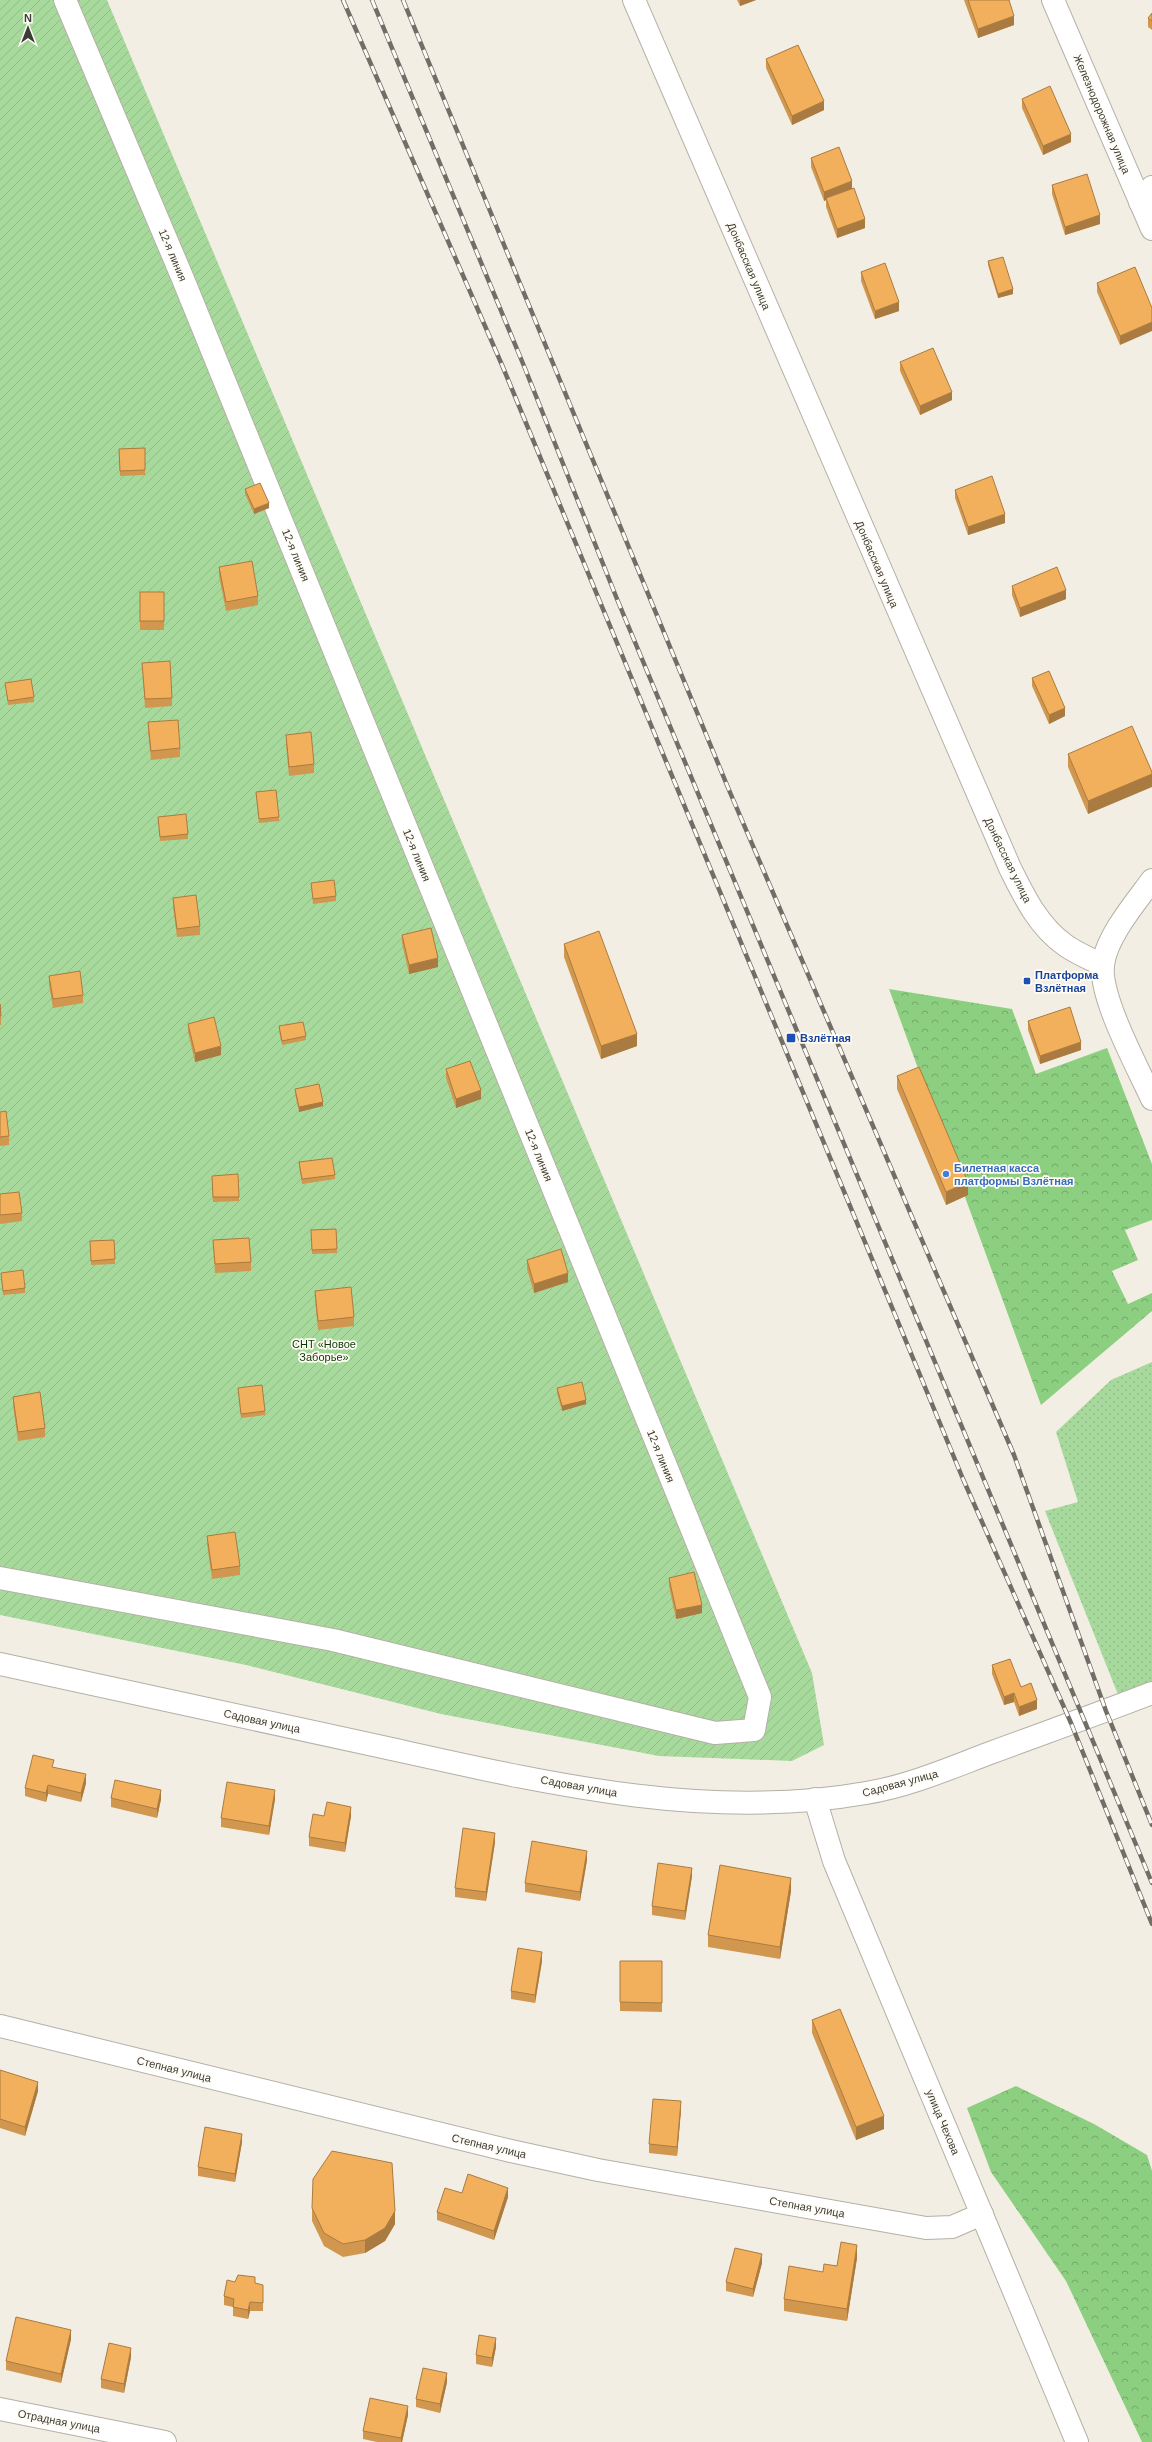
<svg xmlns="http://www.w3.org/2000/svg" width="1152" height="2442" font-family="Helvetica,sans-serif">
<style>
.grass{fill:url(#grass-dots)}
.forest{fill:url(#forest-crowns)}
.garden{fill:url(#garden-furrows)}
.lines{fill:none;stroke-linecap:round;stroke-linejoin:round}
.minor-casing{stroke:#b5b0a6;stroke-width:24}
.tertiary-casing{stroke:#b5b0a6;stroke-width:24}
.secondary-casing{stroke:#b5b0a6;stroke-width:24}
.minor{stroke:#fff;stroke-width:22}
.tertiary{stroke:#fff;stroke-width:22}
.secondary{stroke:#fff;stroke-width:22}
.rail-casing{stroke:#716e68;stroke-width:4.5}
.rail{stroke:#fffcf5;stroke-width:3;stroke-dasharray:9;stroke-linecap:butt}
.wall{fill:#d1974f}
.shaded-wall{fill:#aa7b40}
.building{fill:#f3b05c;stroke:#aa7b40}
.transit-dot{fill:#1a4fb4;stroke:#fffcf5;stroke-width:1.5}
.shop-dot{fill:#3f7fe0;stroke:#fffcf5;stroke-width:1.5}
.labels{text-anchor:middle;stroke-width:3.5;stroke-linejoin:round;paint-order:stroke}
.street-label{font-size:11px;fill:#3d3b37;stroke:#fffcf5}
.transit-label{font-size:11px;font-weight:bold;fill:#164399;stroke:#fffcf5;text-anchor:start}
.shop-label{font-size:11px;font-weight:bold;fill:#366cbe;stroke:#fffcf5;text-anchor:start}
.park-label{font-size:11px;fill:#0c3902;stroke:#fffcf5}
</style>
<defs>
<pattern id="grass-dots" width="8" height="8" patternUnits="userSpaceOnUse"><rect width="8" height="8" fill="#a7d99d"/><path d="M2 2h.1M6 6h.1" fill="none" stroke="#91bb88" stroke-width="1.8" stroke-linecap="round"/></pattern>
<pattern id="forest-crowns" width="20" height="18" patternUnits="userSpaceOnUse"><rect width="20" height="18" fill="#8ccf80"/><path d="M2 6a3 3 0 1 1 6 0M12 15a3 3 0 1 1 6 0" fill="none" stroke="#74a96a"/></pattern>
<pattern id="garden-furrows" width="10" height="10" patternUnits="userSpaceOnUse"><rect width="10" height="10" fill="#a7d99d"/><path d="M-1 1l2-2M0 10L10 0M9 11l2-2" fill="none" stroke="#91bb88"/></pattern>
</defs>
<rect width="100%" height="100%" fill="#f3eee3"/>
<polygon class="grass" points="1152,1362 1152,1685 1119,1697 1045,1511 1078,1502 1056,1432 1111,1380"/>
<g class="forest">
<polygon points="889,989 1012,1009 1036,1074 1107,1048 1152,1164 1152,1220 1125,1230 1138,1260 1112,1271 1128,1304 1152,1293 1152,1311 1041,1405"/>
<polygon points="1016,2086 1094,2124 1147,2155 1152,2171 1152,2442 1142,2442 1066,2281 991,2172 967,2108"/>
</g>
<polygon class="garden" points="0,0 107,0 812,1673 824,1745 792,1761 659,1756 441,1714 246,1665 0,1615"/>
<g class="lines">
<defs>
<g id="minor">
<path d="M 634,0 L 1010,868 C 1024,896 1038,926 1065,945 C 1076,953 1090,959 1103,965"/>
<polyline points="1140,202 1152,187"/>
<polyline points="0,1578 333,1640 715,1733 754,1730 760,1697 183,279 65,0"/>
<polyline points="0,2026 511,2151 598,2170 926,2228 952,2227 982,2214"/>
<polyline points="0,2409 165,2442"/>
</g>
<g id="tertiary">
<polyline points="1053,0 1152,229"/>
<path d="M 1152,880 C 1136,902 1106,937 1103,965 C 1099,997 1138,1068 1152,1099"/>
<polyline points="815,1799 834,1861 1077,2442"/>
</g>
<path id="secondary" d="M 0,1664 C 126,1691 252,1719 378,1746 C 537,1781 702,1822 866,1793 C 909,1786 950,1768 990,1753 C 1044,1733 1098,1714 1152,1693"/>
</defs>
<use href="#minor" class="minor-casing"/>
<use href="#tertiary" class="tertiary-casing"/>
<use href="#secondary" class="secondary-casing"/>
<use href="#minor" class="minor"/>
<use href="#tertiary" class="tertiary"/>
<use href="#secondary" class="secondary"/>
<defs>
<g id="rail">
<polyline points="343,0 502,365 963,1479 1071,1723 1152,1924"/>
<polyline points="372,0 524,366 617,599 1152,1883"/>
<polyline points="403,0 729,790 1014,1455 1106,1711 1152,1825"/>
</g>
</defs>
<use href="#rail" class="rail-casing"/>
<use href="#rail" class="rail"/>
</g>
<g class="wall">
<polygon points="737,0 756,0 740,6"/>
<polygon points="964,0 1009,0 1014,25 978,38"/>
<polygon points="1152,13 1152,30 1148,27 1148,18"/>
<polygon points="766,59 824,110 792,125 766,68"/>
<polygon points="1022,99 1071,142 1043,155 1022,108"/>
<polygon points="811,158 852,189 865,228 837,238 826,207 826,200 824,201 811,167"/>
<polygon points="1052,185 1100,224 1065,235 1052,194"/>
<polygon points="988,261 1013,294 998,298 988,265"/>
<polygon points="1135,267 1120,345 1097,292 1097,283"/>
<polygon points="861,272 899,311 875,319 861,281"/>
<polygon points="900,362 952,400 920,415 900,371"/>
<polygon points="145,448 145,475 120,476 119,449"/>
<polygon points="245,489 269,508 254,514 245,494"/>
<polygon points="955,490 1005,523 968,535 955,498"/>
<polygon points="219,567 258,596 258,605 226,611 219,576"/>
<polygon points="1012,586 1066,599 1020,617 1012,595"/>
<rect x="140" y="592" width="24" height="38"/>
<polygon points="142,663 172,698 172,706 145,708"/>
<polygon points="1032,678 1065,716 1049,724 1032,686"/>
<polygon points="5,683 34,697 34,702 8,705"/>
<polygon points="148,722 180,748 180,757 151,760 148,731"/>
<polygon points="286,735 314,764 314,773 289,776 286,744"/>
<polygon points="1068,754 1152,772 1088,814 1068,767"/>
<polygon points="256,792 279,817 279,821 259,823"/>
<polygon points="158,817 188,834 188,839 160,841"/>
<polygon points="311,883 336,896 336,901 313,904"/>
<polygon points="173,898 200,926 200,935 177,937 173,907"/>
<polygon points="402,935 438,967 409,974 402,943"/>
<polygon points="564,944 637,1046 601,1059 564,957"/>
<polygon points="49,976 83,995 83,1003 53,1008 49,985"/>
<polygon points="0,1004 1,1016 1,1025 0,1025"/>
<polygon points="1028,1021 1081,1050 1040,1064 1028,1030"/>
<polygon points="188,1024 221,1055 195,1062 188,1032"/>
<polygon points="279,1026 306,1036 306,1040 282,1045 279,1031"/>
<polygon points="446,1069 481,1099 456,1108 446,1078"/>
<polygon points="897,1076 968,1195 946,1205 897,1089"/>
<polygon points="295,1089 323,1106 299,1112 295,1094"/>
<polygon points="0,1112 9,1136 9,1145 0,1146"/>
<polygon points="299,1162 335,1175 335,1179 302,1184 299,1166"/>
<polygon points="212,1176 239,1197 239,1201 213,1202"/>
<polygon points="0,1194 22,1213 22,1221 0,1224"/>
<polygon points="336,1229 337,1253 312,1254 311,1230"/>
<polygon points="114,1240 115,1264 91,1265 90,1241"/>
<polygon points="213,1240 251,1262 251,1271 215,1273"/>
<polygon points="527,1260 568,1282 534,1293 527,1269"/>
<polygon points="1,1273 25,1288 25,1293 3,1295"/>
<polygon points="315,1291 354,1317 354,1326 318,1330 315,1300"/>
<polygon points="238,1388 265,1411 265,1415 241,1418"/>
<polygon points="557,1388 586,1404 562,1411 557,1393"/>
<polygon points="13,1397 45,1428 45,1437 18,1441 13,1405"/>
<polygon points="207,1536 240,1566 240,1575 212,1579 207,1544"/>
<polygon points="669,1578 702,1613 676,1619 669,1586"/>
<polygon points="992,1665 1037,1709 1019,1716 1014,1702 1004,1705 992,1674"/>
<polygon points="54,1767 86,1783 81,1802 48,1794 46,1802 25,1796 25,1788"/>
<polygon points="111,1798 161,1799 157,1818 111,1807"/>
<polygon points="275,1799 269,1835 221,1827 221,1818"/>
<polygon points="324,1816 351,1816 345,1852 309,1846 309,1837"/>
<polygon points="495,1842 486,1901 455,1897 455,1888"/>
<polygon points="587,1860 580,1901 525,1892 525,1883"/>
<polygon points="692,1876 685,1920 652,1915 652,1906"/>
<polygon points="791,1891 780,1959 708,1947 708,1935"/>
<polygon points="542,1961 535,2003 511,1999 511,1991"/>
<polygon points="620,1961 662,1961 662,2012 620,2011"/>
<polygon points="812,2020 884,2129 856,2140 812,2033"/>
<polygon points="0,2070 38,2091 25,2136 0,2128"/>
<polygon points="681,2110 677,2156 649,2153 649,2144"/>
<polygon points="242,2142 235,2182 198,2176 198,2167"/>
<polygon points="462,2193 508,2197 494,2240 437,2220 437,2212"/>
<polygon points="312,2208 395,2224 385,2241 365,2253 343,2257 324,2246 312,2221"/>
<polygon points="857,2258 847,2321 784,2311 784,2299 823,2272"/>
<polygon points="762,2263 753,2297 726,2291 726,2282"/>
<polygon points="235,2282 255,2283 263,2285 263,2311 250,2311 248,2319 233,2316 233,2307 224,2305 224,2296"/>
<polygon points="71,2339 61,2383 6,2370 6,2361"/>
<polygon points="496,2347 492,2367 476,2364 476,2355"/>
<polygon points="131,2357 124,2393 101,2388 101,2379"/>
<polygon points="447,2382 440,2413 416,2407 416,2399"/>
<polygon points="408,2415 402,2442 377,2442 363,2439 363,2431"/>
</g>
<g class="shaded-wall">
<polygon points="740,0 756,0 740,6"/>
<polygon points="1014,16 1014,25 978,38 978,29"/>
<polygon points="824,101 824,110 792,125 792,116"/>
<polygon points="1071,134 1071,142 1043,155 1043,146"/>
<polygon points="852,181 852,189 824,201 824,192"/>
<polygon points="1100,215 1100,224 1065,235 1065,227"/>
<polygon points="865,219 865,228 837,238 837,229"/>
<polygon points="1013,289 1013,294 998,298 998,294"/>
<polygon points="899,302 899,311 875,319 875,311"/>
<polygon points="1152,322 1152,331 1120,345 1120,336"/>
<polygon points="952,392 952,400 920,415 920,406"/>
<polygon points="269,503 269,508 254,514 254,509"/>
<polygon points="1005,514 1005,523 968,535 968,527"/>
<polygon points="1066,590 1066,599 1020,617 1020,608"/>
<polygon points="1065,708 1065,716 1049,724 1049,715"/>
<polygon points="1152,774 1152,787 1088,814 1088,801"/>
<polygon points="438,958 438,967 409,974 409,965"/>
<polygon points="637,1034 637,1046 601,1059 601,1046"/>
<polygon points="1081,1042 1081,1050 1040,1064 1040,1056"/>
<polygon points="221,1046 221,1055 195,1062 195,1053"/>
<polygon points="481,1090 481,1099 456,1108 456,1099"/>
<polygon points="323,1102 323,1106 299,1112 299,1107"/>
<polygon points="968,1182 968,1195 946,1205 946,1192"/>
<polygon points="568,1273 568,1282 534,1293 534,1284"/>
<polygon points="586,1400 586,1404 562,1411 562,1406"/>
<polygon points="702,1605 702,1613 676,1619 676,1610"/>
<polygon points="1014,1693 1014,1702 1004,1705 1004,1697"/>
<polygon points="1037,1700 1037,1709 1019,1716 1019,1707"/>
<polygon points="86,1774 86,1783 81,1802 81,1793"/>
<polygon points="48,1785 48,1794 46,1802 46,1793"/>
<polygon points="161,1790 161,1799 157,1818 157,1809"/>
<polygon points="275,1790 275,1799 269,1835 269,1826"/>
<polygon points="351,1807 351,1816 345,1852 345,1843"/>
<polygon points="495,1833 495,1842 486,1901 486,1892"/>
<polygon points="587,1851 587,1860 580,1901 580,1892"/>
<polygon points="692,1868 692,1876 685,1920 685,1911"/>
<polygon points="791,1878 791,1891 780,1959 780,1947"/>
<polygon points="542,1952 542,1961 535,2003 535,1995"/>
<polygon points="38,2082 38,2091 25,2136 25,2127"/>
<polygon points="681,2101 681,2110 677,2156 677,2147"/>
<polygon points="884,2116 884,2129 856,2140 856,2127"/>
<polygon points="242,2134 242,2142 235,2182 235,2174"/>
<polygon points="508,2188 508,2197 494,2240 494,2231"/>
<polygon points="395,2211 395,2224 385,2241 365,2253 365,2240"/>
<polygon points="857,2245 857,2258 847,2321 847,2309"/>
<polygon points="762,2254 762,2263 753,2297 753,2289"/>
<polygon points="250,2302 250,2311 248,2319 248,2310"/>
<polygon points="71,2330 71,2339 61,2383 61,2374"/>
<polygon points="496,2338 496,2347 492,2367 492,2358"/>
<polygon points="131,2348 131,2357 124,2393 124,2384"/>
<polygon points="447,2373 447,2382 440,2413 440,2404"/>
<polygon points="408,2406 408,2415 402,2442 401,2442 401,2438"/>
</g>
<g class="building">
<polygon points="968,0 1009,0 1014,16 978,29"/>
<polygon points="1152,13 1152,21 1148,18"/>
<polygon points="798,45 824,101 792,116 766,59"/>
<polygon points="1050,86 1071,134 1043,146 1022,99"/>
<polygon points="839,147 852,181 824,192 811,158"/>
<polygon points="1087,174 1100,215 1065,227 1052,185"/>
<polygon points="854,188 865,219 837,229 826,198"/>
<polygon points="1003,257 1013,289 998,294 988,261"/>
<polygon points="885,263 899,302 875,311 861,272"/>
<polygon points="1135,267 1152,308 1152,322 1120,336 1097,283"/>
<polygon points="933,348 952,392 920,406 900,362"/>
<polygon points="145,448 145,470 120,471 119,449"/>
<polygon points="992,476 1005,514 968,527 955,490"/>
<polygon points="260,483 269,503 254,509 245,489"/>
<polygon points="252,561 258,596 226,602 219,567"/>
<polygon points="1057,567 1066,590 1020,608 1012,586"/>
<rect x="140" y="592" width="24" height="29"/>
<polygon points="170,661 172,698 145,699 142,663"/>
<polygon points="1049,671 1065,708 1049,715 1032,678"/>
<polygon points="31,679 34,697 8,701 5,683"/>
<polygon points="178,720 180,748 151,751 148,722"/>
<polygon points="1132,726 1152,772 1152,774 1088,801 1068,754"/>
<polygon points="311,732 314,764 289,767 286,735"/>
<polygon points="276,790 279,817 259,819 256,792"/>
<polygon points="186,814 188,834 160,837 158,817"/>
<polygon points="334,880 336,896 313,899 311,883"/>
<polygon points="196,895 200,926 177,929 173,898"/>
<polygon points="431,928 438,958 409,965 402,935"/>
<polygon points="599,931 637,1034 601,1046 564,944"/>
<polygon points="80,971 83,995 53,999 49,976"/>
<polygon points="0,1004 1,1016 0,1016"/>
<polygon points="1070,1007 1081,1042 1040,1056 1028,1021"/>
<polygon points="214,1017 221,1046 195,1053 188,1024"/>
<polygon points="303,1022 306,1036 282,1041 279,1026"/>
<polygon points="470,1061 481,1090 456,1099 446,1069"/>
<polygon points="919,1067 968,1182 946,1192 897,1076"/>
<polygon points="319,1084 323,1102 299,1107 295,1089"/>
<polygon points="6,1111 9,1136 0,1137 0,1112"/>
<polygon points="332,1158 335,1175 302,1179 299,1162"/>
<polygon points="238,1174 239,1197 213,1197 212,1176"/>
<polygon points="19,1192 22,1213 0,1215 0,1194"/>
<polygon points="336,1229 337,1249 312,1250 311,1230"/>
<polygon points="249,1238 251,1262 215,1264 213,1240"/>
<polygon points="114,1240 115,1259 91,1261 90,1241"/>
<polygon points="561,1249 568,1273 534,1284 527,1260"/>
<polygon points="23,1270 25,1288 3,1291 1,1273"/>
<polygon points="351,1287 354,1317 318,1321 315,1291"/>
<polygon points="582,1382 586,1400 562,1406 557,1388"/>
<polygon points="262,1385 265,1411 241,1414 238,1388"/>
<polygon points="40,1392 45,1428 18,1432 13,1397"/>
<polygon points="235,1532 240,1566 212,1570 207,1536"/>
<polygon points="694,1572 702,1605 676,1610 669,1578"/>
<polygon points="1010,1659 1021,1687 1031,1683 1037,1700 1019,1707 1014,1693 1004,1697 992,1665"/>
<polygon points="33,1755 54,1760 52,1767 86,1774 81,1793 48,1785 46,1793 25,1788"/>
<polygon points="115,1780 161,1790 157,1809 111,1798"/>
<polygon points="227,1782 275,1790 269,1826 221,1818"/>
<polygon points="327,1802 351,1807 345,1843 309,1837 313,1814 324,1816"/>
<polygon points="463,1828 495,1833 486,1892 455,1888"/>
<polygon points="532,1841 587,1851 580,1892 525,1883"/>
<polygon points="658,1863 692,1868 685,1911 652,1906"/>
<polygon points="720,1865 791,1878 780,1947 708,1935"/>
<polygon points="518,1948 542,1952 535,1995 511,1991"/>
<polygon points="620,1961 662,1961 662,2003 620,2002"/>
<polygon points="840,2009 884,2116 856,2127 812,2020"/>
<polygon points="0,2070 38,2082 25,2127 0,2119"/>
<polygon points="653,2099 681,2101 677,2147 649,2144"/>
<polygon points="205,2127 242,2134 235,2174 198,2167"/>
<polygon points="332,2151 392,2163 395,2211 385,2228 365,2240 343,2244 324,2233 312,2208 313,2179"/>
<polygon points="468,2174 508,2188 494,2231 437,2212 445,2188 462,2193"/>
<polygon points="841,2242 857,2245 847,2309 784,2299 789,2266 823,2272 824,2264 837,2266"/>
<polygon points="735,2248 762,2254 753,2289 726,2282"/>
<polygon points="238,2275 255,2277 255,2283 263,2285 263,2303 250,2302 248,2310 233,2307 234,2299 224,2296 227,2280 235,2282"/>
<polygon points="16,2317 71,2330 61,2374 6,2361"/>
<polygon points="479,2335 496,2338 492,2358 476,2355"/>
<polygon points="109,2343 131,2348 124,2384 101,2379"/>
<polygon points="423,2368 447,2373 440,2404 416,2399"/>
<polygon points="370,2398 408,2406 401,2438 363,2431"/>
</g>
<g class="transit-dot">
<rect x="1023" y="977" width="8" height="8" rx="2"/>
<rect x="786" y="1033" width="10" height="10" rx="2"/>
</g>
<circle class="shop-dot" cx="946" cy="1174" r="4"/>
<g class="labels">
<g class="street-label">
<text transform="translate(1102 114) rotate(67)" y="4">Железнодорожная улица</text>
<text transform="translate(173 255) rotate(67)" y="4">12-я линия</text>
<text transform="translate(749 266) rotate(67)" y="4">Донбасская улица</text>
<text transform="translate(296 555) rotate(68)" y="4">12-я линия</text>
<text transform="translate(877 564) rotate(67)" y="4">Донбасская улица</text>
<text transform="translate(417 855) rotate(68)" y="4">12-я линия</text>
<text transform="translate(1008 860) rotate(64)" y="4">Донбасская улица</text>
<text transform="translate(539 1155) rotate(68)" y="4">12-я линия</text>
<text transform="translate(661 1456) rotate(68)" y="4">12-я линия</text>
<text transform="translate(262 1721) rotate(12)" y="4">Садовая улица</text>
<text transform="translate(900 1783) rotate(-15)" y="4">Садовая улица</text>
<text transform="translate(579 1786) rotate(10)" y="4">Садовая улица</text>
<text transform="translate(174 2069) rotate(14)" y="4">Степная улица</text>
<text transform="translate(943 2122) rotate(67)" y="4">улица Чехова</text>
<text transform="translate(489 2146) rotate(13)" y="4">Степная улица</text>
<text transform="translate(807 2207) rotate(10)" y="4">Степная улица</text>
<text transform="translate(59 2421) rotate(11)" y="4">Отрадная улица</text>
</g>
<g class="transit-label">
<text x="1035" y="979">Платформа<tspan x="1035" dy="13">Взлётная</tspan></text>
<text x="800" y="1042">Взлётная</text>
</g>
<g class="shop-label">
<text x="954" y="1172">Билетная касса<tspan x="954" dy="13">платформы Взлётная</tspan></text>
</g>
<g class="park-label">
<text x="324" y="1348">СНТ «Новое<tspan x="324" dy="13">Заборье»</tspan></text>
</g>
</g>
<g transform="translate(28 28)" stroke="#fffcf5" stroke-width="3" paint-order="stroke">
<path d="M0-3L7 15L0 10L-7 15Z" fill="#3d3b37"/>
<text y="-6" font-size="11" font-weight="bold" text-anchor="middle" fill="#3d3b37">N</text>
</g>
</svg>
